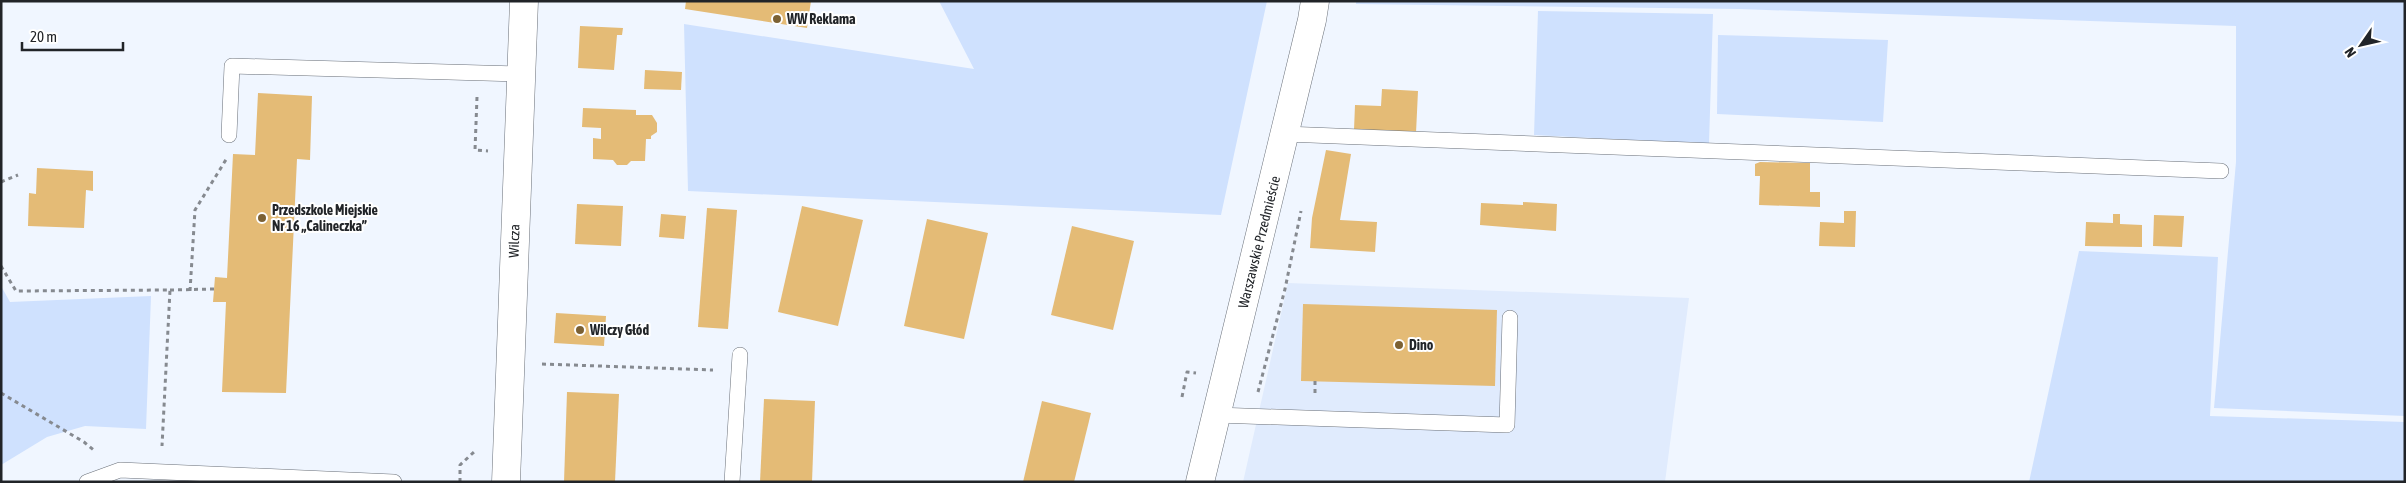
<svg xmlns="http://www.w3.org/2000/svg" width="2406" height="483" font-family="'Asap Condensed',sans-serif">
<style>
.built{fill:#e0ebfd}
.green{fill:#cfe1fe}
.building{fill:#e4bb76}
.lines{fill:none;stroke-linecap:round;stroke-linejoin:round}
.service-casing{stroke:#6a7079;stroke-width:16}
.minor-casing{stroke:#6a7079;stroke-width:29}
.path{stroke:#868a90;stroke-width:3;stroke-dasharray:4 4;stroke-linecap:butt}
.service{stroke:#fff;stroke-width:15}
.minor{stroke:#fff;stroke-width:28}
.poi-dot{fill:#7c6133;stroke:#fff;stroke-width:2}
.labels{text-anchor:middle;stroke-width:4;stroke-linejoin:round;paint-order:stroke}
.poi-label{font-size:14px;font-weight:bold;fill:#212428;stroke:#fff;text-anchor:start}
.street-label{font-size:14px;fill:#212428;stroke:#fff}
</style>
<rect width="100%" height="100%" fill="#f0f6ff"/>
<polygon class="built" points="1288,283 1689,298 1665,482 1243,482"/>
<g class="green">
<polygon points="939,1 1267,1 1221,215 688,191 684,24 974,69"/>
<polygon points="1356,1 2405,1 2405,416 2214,408 2236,162 2236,26 1739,9 1356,4"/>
<polygon points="1538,11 1713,14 1709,144 1534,135"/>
<polygon points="1718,35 1888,40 1883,122 1717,114"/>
<polygon points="2079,251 2218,257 2210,416 2405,422 2405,482 2029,482"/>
<polygon points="1,286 10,302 151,296 146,429 85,426 47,437 1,465"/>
</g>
<g class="building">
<polygon points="686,1 811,1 807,28 685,9"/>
<polygon points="580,26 623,28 622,35 617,35 614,70 578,68"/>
<polygon points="645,70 682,72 681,90 644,89"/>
<polygon points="1382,89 1418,91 1416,133 1354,130 1355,105 1381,106"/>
<polygon points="258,93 312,96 310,160 297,159 286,393 222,392 226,302 213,302 215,277 227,278 233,154 255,155"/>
<polygon points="583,108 636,110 636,115 652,115 657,123 657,132 651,136 651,139 646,139 645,161 631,161 627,165 617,165 613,160 593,159 593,138 601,139 601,128 582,127"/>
<polygon points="1326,150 1351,154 1340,220 1377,222 1375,252 1310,248 1312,218"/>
<polygon points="1760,162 1810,163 1810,192 1820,192 1820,207 1759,205 1760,176 1755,176 1755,164"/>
<polygon points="37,168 93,171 93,191 86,190 84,228 28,226 29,193 36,194"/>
<polygon points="1523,202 1557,204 1556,231 1480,225 1481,203 1523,205"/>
<polygon points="577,204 623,206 621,246 575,244"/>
<polygon points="802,206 863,220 838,326 778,312"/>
<polygon points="707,208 737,210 728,329 698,327"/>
<polygon points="1844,211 1856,211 1855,247 1819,246 1820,222 1844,223"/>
<polygon points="661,214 686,216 684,239 659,237"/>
<polygon points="2113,214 2120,214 2120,224 2142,225 2142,247 2085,246 2086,222 2113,223"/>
<polygon points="2154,215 2184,216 2182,247 2153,246"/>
<polygon points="927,219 988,233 964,339 904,326"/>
<polygon points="1072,226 1134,241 1113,330 1051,315"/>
<polygon points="1303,304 1497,310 1495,386 1301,381"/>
<polygon points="556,313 606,316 604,346 554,343"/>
<polygon points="567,392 619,394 615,482 564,482"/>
<polygon points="764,399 815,401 812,482 760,482"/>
<polygon points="1042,401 1091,413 1074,482 1023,482"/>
</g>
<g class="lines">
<defs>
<g id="service">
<polyline points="1285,134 2221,171"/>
<polyline points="229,135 232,66 521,74"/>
<polyline points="1217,415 1507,425 1510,318"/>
<polyline points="87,482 120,470 394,482"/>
<polyline points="732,482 740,355"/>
</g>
<g id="minor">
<polyline points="506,482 524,1"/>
<polyline points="1200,482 1312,20 1315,1"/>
</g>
</defs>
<use href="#service" class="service-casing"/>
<use href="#minor" class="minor-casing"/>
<g class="path">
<polyline points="477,97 475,150 488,151"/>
<polyline points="1,182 18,175"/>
<polyline points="1,266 16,291 170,290 162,446"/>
<polyline points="170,290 214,289"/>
<polyline points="190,291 195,210 227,158"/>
<polyline points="542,364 713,370"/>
<polyline points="1258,392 1285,289 1301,211"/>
<polyline points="1,393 84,442 96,452"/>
<polyline points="1315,393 1315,381"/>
<polyline points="1182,397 1187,372 1196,373"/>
<polyline points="460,482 460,465 475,451"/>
</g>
<use href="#service" class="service"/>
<use href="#minor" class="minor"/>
</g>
<g class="poi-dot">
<circle cx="777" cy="19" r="5"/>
<circle cx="262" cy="218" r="5"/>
<circle cx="580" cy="330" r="5"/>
<circle cx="1399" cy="345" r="5"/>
</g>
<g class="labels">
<g class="poi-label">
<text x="787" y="24">WW Reklama</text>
<text x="272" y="215">Przedszkole Miejskie<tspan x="272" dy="16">Nr 16 „Calineczka”</tspan></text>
<text x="590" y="335">Wilczy Głód</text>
<text x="1409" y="350">Dino</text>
</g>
<g class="street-label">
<text transform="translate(514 241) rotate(-88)" y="5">Wilcza</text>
<text transform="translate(1259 242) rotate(-76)" y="5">Warszawskie Przedmieście</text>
</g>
</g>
<rect width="2406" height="483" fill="none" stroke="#212428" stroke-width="5"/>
<g transform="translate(2361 45) rotate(236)" stroke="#ffffff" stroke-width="4" paint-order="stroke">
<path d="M0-4L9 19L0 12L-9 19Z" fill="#212428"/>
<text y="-8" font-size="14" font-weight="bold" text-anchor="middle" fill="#212428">N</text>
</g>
<path d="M22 42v8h101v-8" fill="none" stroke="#212428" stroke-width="2.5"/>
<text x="30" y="42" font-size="15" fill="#212428" stroke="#ffffff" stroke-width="4" paint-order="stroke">20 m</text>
</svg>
